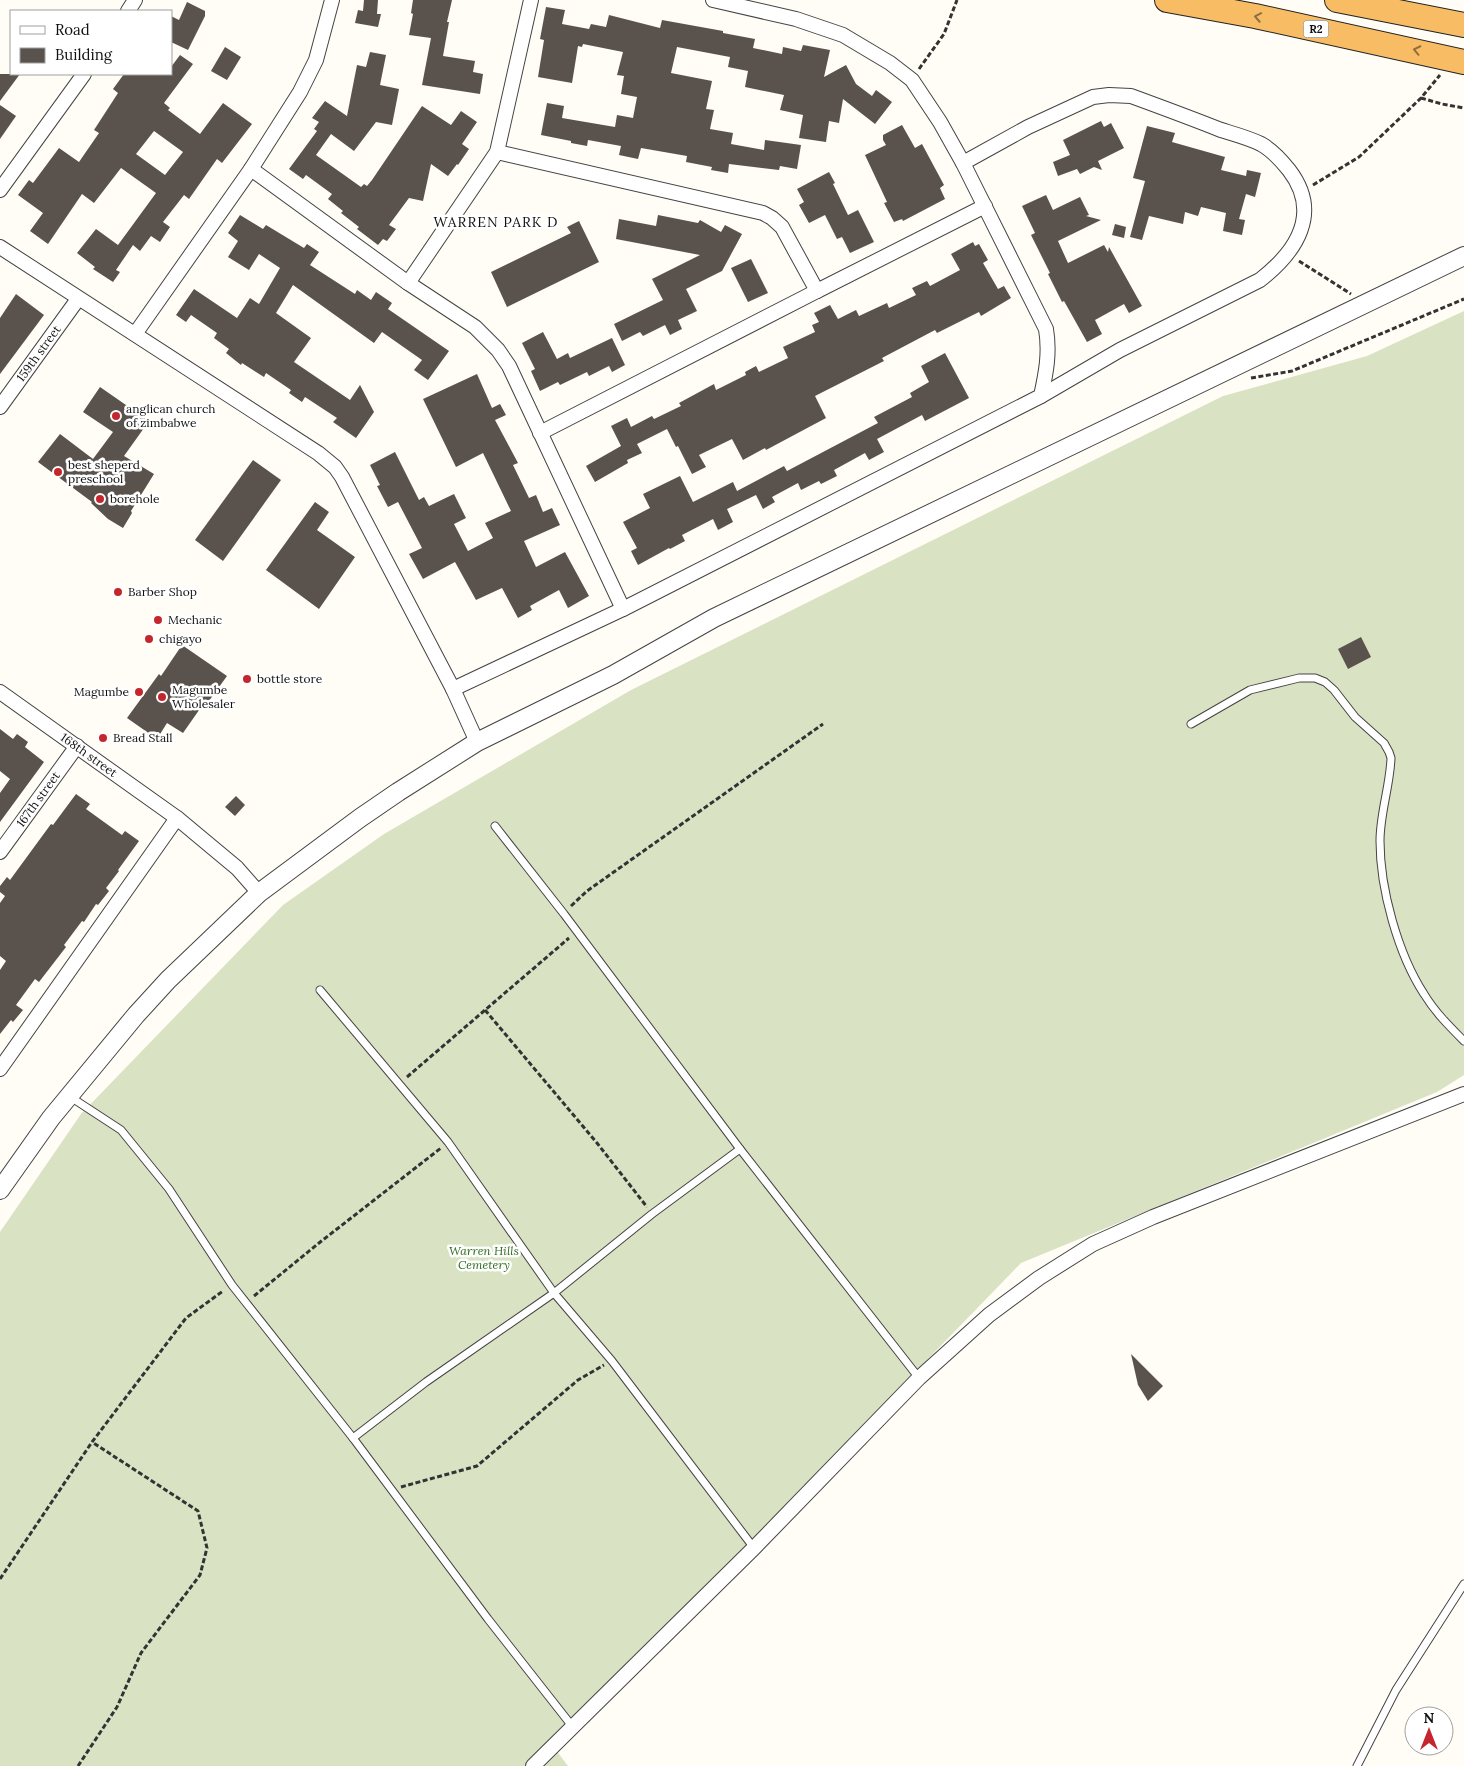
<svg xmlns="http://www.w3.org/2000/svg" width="1464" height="1766" font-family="Lora,serif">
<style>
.cemetery{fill:#d9e3c4}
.building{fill:#5a524d;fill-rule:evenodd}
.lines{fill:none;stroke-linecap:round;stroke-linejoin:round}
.service-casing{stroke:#444;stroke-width:9}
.minor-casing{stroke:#444;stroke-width:16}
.tertiary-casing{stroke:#444;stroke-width:20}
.trunk-casing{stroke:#222;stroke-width:26}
.path{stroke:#333;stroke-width:3;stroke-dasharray:5 2.5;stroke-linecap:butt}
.service{stroke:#fff;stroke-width:7}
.minor{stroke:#fff;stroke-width:14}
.tertiary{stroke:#fff;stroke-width:18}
.trunk{stroke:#f7bc64;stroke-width:24}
.oneway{stroke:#906f3f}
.poi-dot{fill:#c4262e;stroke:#fff;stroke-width:2}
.labels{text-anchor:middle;stroke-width:5;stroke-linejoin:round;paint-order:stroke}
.shield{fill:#fff;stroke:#585858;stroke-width:1}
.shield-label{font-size:11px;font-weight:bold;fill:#111}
.street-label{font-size:12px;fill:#111;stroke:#fff}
.poi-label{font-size:12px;fill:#111;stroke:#fff;text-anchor:start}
.park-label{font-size:12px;font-style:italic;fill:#2f6b1f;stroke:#fff}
.neighbourhood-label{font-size:14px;letter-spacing:1px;fill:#111;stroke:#fff}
</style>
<rect width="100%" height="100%" fill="#fffdf5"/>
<polygon class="cemetery" points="1464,311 1464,1075 1437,1092 1021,1263 553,1746 568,1766 0,1766 0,1232 81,1114 283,905 384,834 631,690 1223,396 1367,356"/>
<g class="building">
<polygon points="364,0 378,0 377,14 381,14 378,27 355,23 358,10 363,11"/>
<polygon points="413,0 452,0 447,22 449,22 443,56 475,61 473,72 483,74 480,94 422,85 431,38 409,35 413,14 411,13"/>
<polygon points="187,2 205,11 205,16 188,50 171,42 171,16 179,20"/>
<polygon points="546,7 565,10 562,24 589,29 591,24 606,27 609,15 660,28 662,20 723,31 723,33 755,39 753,48 782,54 783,47 801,51 803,45 830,50 824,77 846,65 856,84 872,96 876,90 892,102 875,124 843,99 839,123 829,121 826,142 799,138 803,115 780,110 784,95 745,87 748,71 728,67 730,57 677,47 671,73 712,81 706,109 714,110 710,129 733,133 731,144 764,150 765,140 801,145 797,169 780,166 779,170 729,164 728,173 711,170 712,167 686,162 687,156 641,148 638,159 619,155 621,146 588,140 587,146 571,143 571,141 541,135 547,103 564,106 562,118 615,127 617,115 633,118 637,97 621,94 624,76 617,75 623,52 583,44 582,47 578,46 572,83 538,77 544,40 540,39"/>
<polygon points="225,47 241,57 227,80 211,71"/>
<polygon points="370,52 386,55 380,85 399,89 392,125 376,122 354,151 331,134 316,155 361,187 364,184 367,186 372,180 422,106 451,125 461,111 477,122 462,144 469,149 458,165 457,164 448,176 431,164 423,201 409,198 389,225 396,229 387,241 383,239 378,245 357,229 359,227 341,213 343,211 328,199 332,194 306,175 303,179 289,169 317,131 314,129 319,122 312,118 325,101 347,116 357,65 366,67"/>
<path d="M 180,55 L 193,64 L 164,103 L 170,108 L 168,110 L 200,134 L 223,103 L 252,124 L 222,163 L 217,159 L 189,199 L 184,195 L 163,222 L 170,227 L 160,242 L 151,236 L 140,251 L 133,245 L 116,270 L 120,272 L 113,282 L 93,269 L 95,267 L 77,253 L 96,229 L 118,245 L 156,193 L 121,168 L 94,203 L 82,194 L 48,244 L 30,231 L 43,213 L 18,195 L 29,180 L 33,183 L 59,148 L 79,162 L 99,133 L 94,130 L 118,93 L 113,89 L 124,74 L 171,74 L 171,67 ZM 154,131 L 183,152 L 165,175 L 136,154 Z"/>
<polygon points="0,74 20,74 0,101"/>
<polygon points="0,105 16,116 0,139"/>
<polygon points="1101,121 1104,127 1111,123 1124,148 1098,161 1102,170 1094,167 1080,174 1077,169 1058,176 1053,162 1070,155 1063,140"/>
<polygon points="902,125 915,148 922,144 944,185 940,188 945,199 903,221 902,219 894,222 884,203 887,202 865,155 886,145 883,140 883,135"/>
<polygon points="1147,126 1175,133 1172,142 1225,157 1221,170 1246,176 1247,170 1261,173 1255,197 1246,194 1239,219 1245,220 1242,235 1223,231 1226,213 1201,207 1198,216 1185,212 1183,224 1149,216 1142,240 1130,237 1145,181 1133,178"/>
<polygon points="829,172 835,183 833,184 848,215 858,210 874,242 850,253 842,237 837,239 825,215 809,223 799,205 804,202 797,189"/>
<polygon points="1046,195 1053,210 1080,197 1089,215 1086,216 1101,220 1058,241 1068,263 1104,245 1108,252 1109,247 1142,306 1129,313 1124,304 1095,320 1102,334 1087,342 1064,301 1062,302 1048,274 1050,273 1031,235 1035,233 1022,206"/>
<polygon points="240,215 263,229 266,225 304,248 307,244 319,252 310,265 355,294 357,290 371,300 376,292 392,303 388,309 449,351 428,380 414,370 422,360 382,332 374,343 293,285 276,313 311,338 294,362 350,400 360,385 374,412 356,438 333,422 337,418 305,397 302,402 289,393 291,390 266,373 264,377 242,363 241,365 226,353 229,349 214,338 217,333 191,315 186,322 176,315 194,289 237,318 250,298 259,304 280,268 259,254 249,270 228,257 238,241 228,233"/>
<polygon points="658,215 698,223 700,220 721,232 725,225 742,234 722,271 686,289 697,311 678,320 682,329 670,335 665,325 643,336 640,332 622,341 614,324 663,300 652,279 700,255 616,239 619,219 656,226"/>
<polygon points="579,221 599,262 507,307 491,272 571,233 567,227"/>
<polygon points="1115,224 1126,227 1124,238 1112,235"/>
<polygon points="973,242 975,246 979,244 988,260 983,263 998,289 1004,286 1011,298 981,316 979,312 937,333 935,330 882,358 884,361 815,396 826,418 766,450 765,448 743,460 732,439 699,455 706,467 692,474 678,446 676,447 667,429 637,444 642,453 627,460 628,463 595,482 586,466 621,446 611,426 627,418 631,427 652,416 654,419 681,406 679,403 714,384 716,390 746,375 745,372 756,366 759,372 788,358 783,347 815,332 812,325 819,322 814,313 830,305 838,319 856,310 859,316 887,303 889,308 916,295 912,288 927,281 930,286 960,270 951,254"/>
<polygon points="751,259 768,293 748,302 731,268"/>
<polygon points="16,294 44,315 0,374 0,318"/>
<polygon points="543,332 557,359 568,353 570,358 612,338 625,365 612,372 609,366 589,376 587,372 560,385 558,382 540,391 531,371 535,369 522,343"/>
<polygon points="945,353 969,398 925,421 922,415 877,439 884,452 869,460 865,453 834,470 837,476 821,484 819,481 801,490 798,483 772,497 775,502 763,509 756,495 727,509 733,522 718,530 713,519 682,535 685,541 670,549 669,548 638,565 631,551 637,548 623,522 650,508 643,494 680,476 693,502 733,482 737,491 784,466 787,471 878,423 874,417 912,397 910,393 929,382 921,366"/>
<polygon points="477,374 492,408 500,404 506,415 495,420 518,463 513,465 529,498 536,495 543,512 552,508 560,525 524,541 536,567 565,552 589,596 568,608 559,590 530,606 532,610 518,618 502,588 476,600 455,562 423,579 409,554 422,548 398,502 388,507 377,486 380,485 370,465 395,452 419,500 424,497 429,506 454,494 466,518 454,524 468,551 493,538 485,523 511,511 483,453 456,467 423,399"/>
<polygon points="100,387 149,421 124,456 154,474 131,511 132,513 123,528 108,519 91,503 92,502 38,462 60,434 93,459 113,432 83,412"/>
<polygon points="253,460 281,480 223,561 195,540"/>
<polygon points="315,502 329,512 317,530 355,557 319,609 266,570"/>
<polygon points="1361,637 1371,657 1348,669 1338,649"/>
<polygon points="182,645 227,676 206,705 204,703 183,733 167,723 157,739 127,718 159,674 161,676"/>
<polygon points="0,729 13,739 17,734 28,742 25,747 44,762 0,822 0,793 10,779 0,771"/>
<polygon points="76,794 90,804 86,809 122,835 125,831 139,841 118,870 119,871 106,888 109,891 98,905 96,904 84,922 82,921 64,945 66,947 39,982 35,979 16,1005 23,1010 13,1022 11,1020 0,1034 0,970 6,961 0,956 0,903 5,896 0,892 0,886 7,877 10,880 51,824 53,825"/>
<polygon points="236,796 245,805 235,816 225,807"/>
<polygon points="1131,1354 1163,1386 1148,1401 1138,1385"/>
</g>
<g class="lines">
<defs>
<g id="service">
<path d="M 1191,724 L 1250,690 L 1299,678 L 1315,678 L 1325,682 L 1334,690 L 1355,717 L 1384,743 L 1389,752 L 1391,758 C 1390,786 1380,813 1380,841 C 1380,889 1398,954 1424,994 C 1435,1012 1449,1026 1464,1041"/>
<polyline points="495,826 564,914 740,1149 919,1378"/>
<polyline points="320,990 448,1142 554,1293 612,1361 754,1548"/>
<polyline points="69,1096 121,1130 169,1189 232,1285 353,1438 488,1619 572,1726"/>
<polyline points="353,1438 426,1382 554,1293 652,1214 740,1149"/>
<polyline points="1357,1766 1396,1690 1464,1584"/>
</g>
<g id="minor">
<polyline points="128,11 135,0"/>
<polyline points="497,152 763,213 772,218 782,227 817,291 985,206"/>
<path d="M 963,163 L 1028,127 L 1093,97 L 1109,95 L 1131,96 C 1161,107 1191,118 1221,130 C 1234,134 1249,138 1261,144 C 1272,150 1281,160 1289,170 C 1322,213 1296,252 1260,280 L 1120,350 L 1041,396"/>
<polyline points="251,169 408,283 475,327 498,350 509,366 623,609"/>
<polyline points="0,190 84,74"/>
<polyline points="0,247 318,453 335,467 342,477 453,689 477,742"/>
<polyline points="408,283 497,152 531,0"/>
<polyline points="135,334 251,169 300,92 316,60 332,0"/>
<path id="s1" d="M 0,407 L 78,299"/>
<polyline points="540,433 817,291"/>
<path d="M 453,689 L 623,609 L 1041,396 C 1046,373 1050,353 1046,329 L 963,163 L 940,122 L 912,80 L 890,63 L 843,35 L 796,19 L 713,0"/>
<path id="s2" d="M 0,692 L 177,818 L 237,868 L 259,893"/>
<path id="s3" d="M 0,852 L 77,746"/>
<polyline points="0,1069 177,818"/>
<polyline points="533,1766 754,1548 919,1378 989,1315 1039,1278 1093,1244 1153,1217 1464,1094"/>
</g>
<polyline id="tertiary" points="0,1190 51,1118 136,1015 168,980 259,893 360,818 398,792 477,742 613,675 714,618 1464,256"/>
<g id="trunk">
<polyline points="1167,0 1255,16 1464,62"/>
<polyline points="1337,0 1464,25"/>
</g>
</defs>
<use href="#service" class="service-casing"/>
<use href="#minor" class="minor-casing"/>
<use href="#tertiary" class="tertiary-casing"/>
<use href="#trunk" class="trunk-casing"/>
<g class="path">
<polyline points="919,69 944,34 957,0"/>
<polyline points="1421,98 1442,104 1464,108"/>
<polyline points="1313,185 1359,157 1421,98 1440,75"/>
<polyline points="1299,261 1351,294"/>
<polyline points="1251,378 1292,371 1464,299"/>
<polyline points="571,906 587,891 823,724"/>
<polyline points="485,1010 597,1143 647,1207"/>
<polyline points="407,1077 569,938"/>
<polyline points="254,1296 319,1243 441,1148"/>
<polyline points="401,1487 477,1466 578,1380 604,1365"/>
<polyline points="0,1579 92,1442 186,1318 223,1291"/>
<polyline points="78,1766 117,1707 141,1653 200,1575 207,1548 198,1511 92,1442"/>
</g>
<use href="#service" class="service"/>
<use href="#minor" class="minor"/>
<use href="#tertiary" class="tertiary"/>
<use href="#trunk" class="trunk"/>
</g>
<defs><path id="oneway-chevron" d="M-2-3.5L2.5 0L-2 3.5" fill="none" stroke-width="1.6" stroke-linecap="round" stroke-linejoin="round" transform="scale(1.25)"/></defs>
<g class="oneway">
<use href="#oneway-chevron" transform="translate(1258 17) rotate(-169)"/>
<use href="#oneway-chevron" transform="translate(1417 50) rotate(-168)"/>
</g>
<g class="poi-dot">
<circle cx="116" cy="416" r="5"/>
<circle cx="58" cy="472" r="5"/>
<circle cx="100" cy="499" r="5"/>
<circle cx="118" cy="592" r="5"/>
<circle cx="158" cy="620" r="5"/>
<circle cx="149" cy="639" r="5"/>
<circle cx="247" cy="679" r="5"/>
<circle cx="139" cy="692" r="5"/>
<circle cx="162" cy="697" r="5"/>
<circle cx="103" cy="738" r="5"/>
</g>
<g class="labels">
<rect class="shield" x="1303.5" y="20.5" width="25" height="17" rx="4"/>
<g class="shield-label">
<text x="1316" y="33">R2</text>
</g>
<g class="street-label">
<text dy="4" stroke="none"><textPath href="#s1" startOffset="66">159th street</textPath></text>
<text dy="4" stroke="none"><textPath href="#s2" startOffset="109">168th street</textPath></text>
<text dy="4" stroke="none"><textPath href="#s3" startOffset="65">167th street</textPath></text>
</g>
<g class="poi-label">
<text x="126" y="413">anglican church<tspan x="126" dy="14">of zimbabwe</tspan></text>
<text x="68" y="469">best sheperd<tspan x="68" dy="14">preschool</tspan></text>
<text x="110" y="503">borehole</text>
<text x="128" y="596">Barber Shop</text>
<text x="168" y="624">Mechanic</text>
<text x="159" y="643">chigayo</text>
<text x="257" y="683">bottle store</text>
<text x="172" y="694">Magumbe<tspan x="172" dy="14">Wholesaler</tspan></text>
<text x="129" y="696" text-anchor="end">Magumbe</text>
<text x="113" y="742">Bread Stall</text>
</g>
<g class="park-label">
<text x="484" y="1255">Warren Hills<tspan x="484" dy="14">Cemetery</tspan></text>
</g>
<g class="neighbourhood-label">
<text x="496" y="227">WARREN PARK D</text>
</g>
</g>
<rect x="10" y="10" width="162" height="65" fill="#ffffff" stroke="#a0a0a0"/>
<rect x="20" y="26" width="25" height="8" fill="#ffffff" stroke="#a0a0a0"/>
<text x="55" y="35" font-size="15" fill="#111111">Road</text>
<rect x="20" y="48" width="25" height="15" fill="#5a524d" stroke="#a0a0a0"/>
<text x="55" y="60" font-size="15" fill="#111111">Building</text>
<g transform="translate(1429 1731)"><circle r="24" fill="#ffffff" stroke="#a0a0a0"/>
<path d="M0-4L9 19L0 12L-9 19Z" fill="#c4262e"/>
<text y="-8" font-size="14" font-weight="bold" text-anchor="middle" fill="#111111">N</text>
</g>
</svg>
